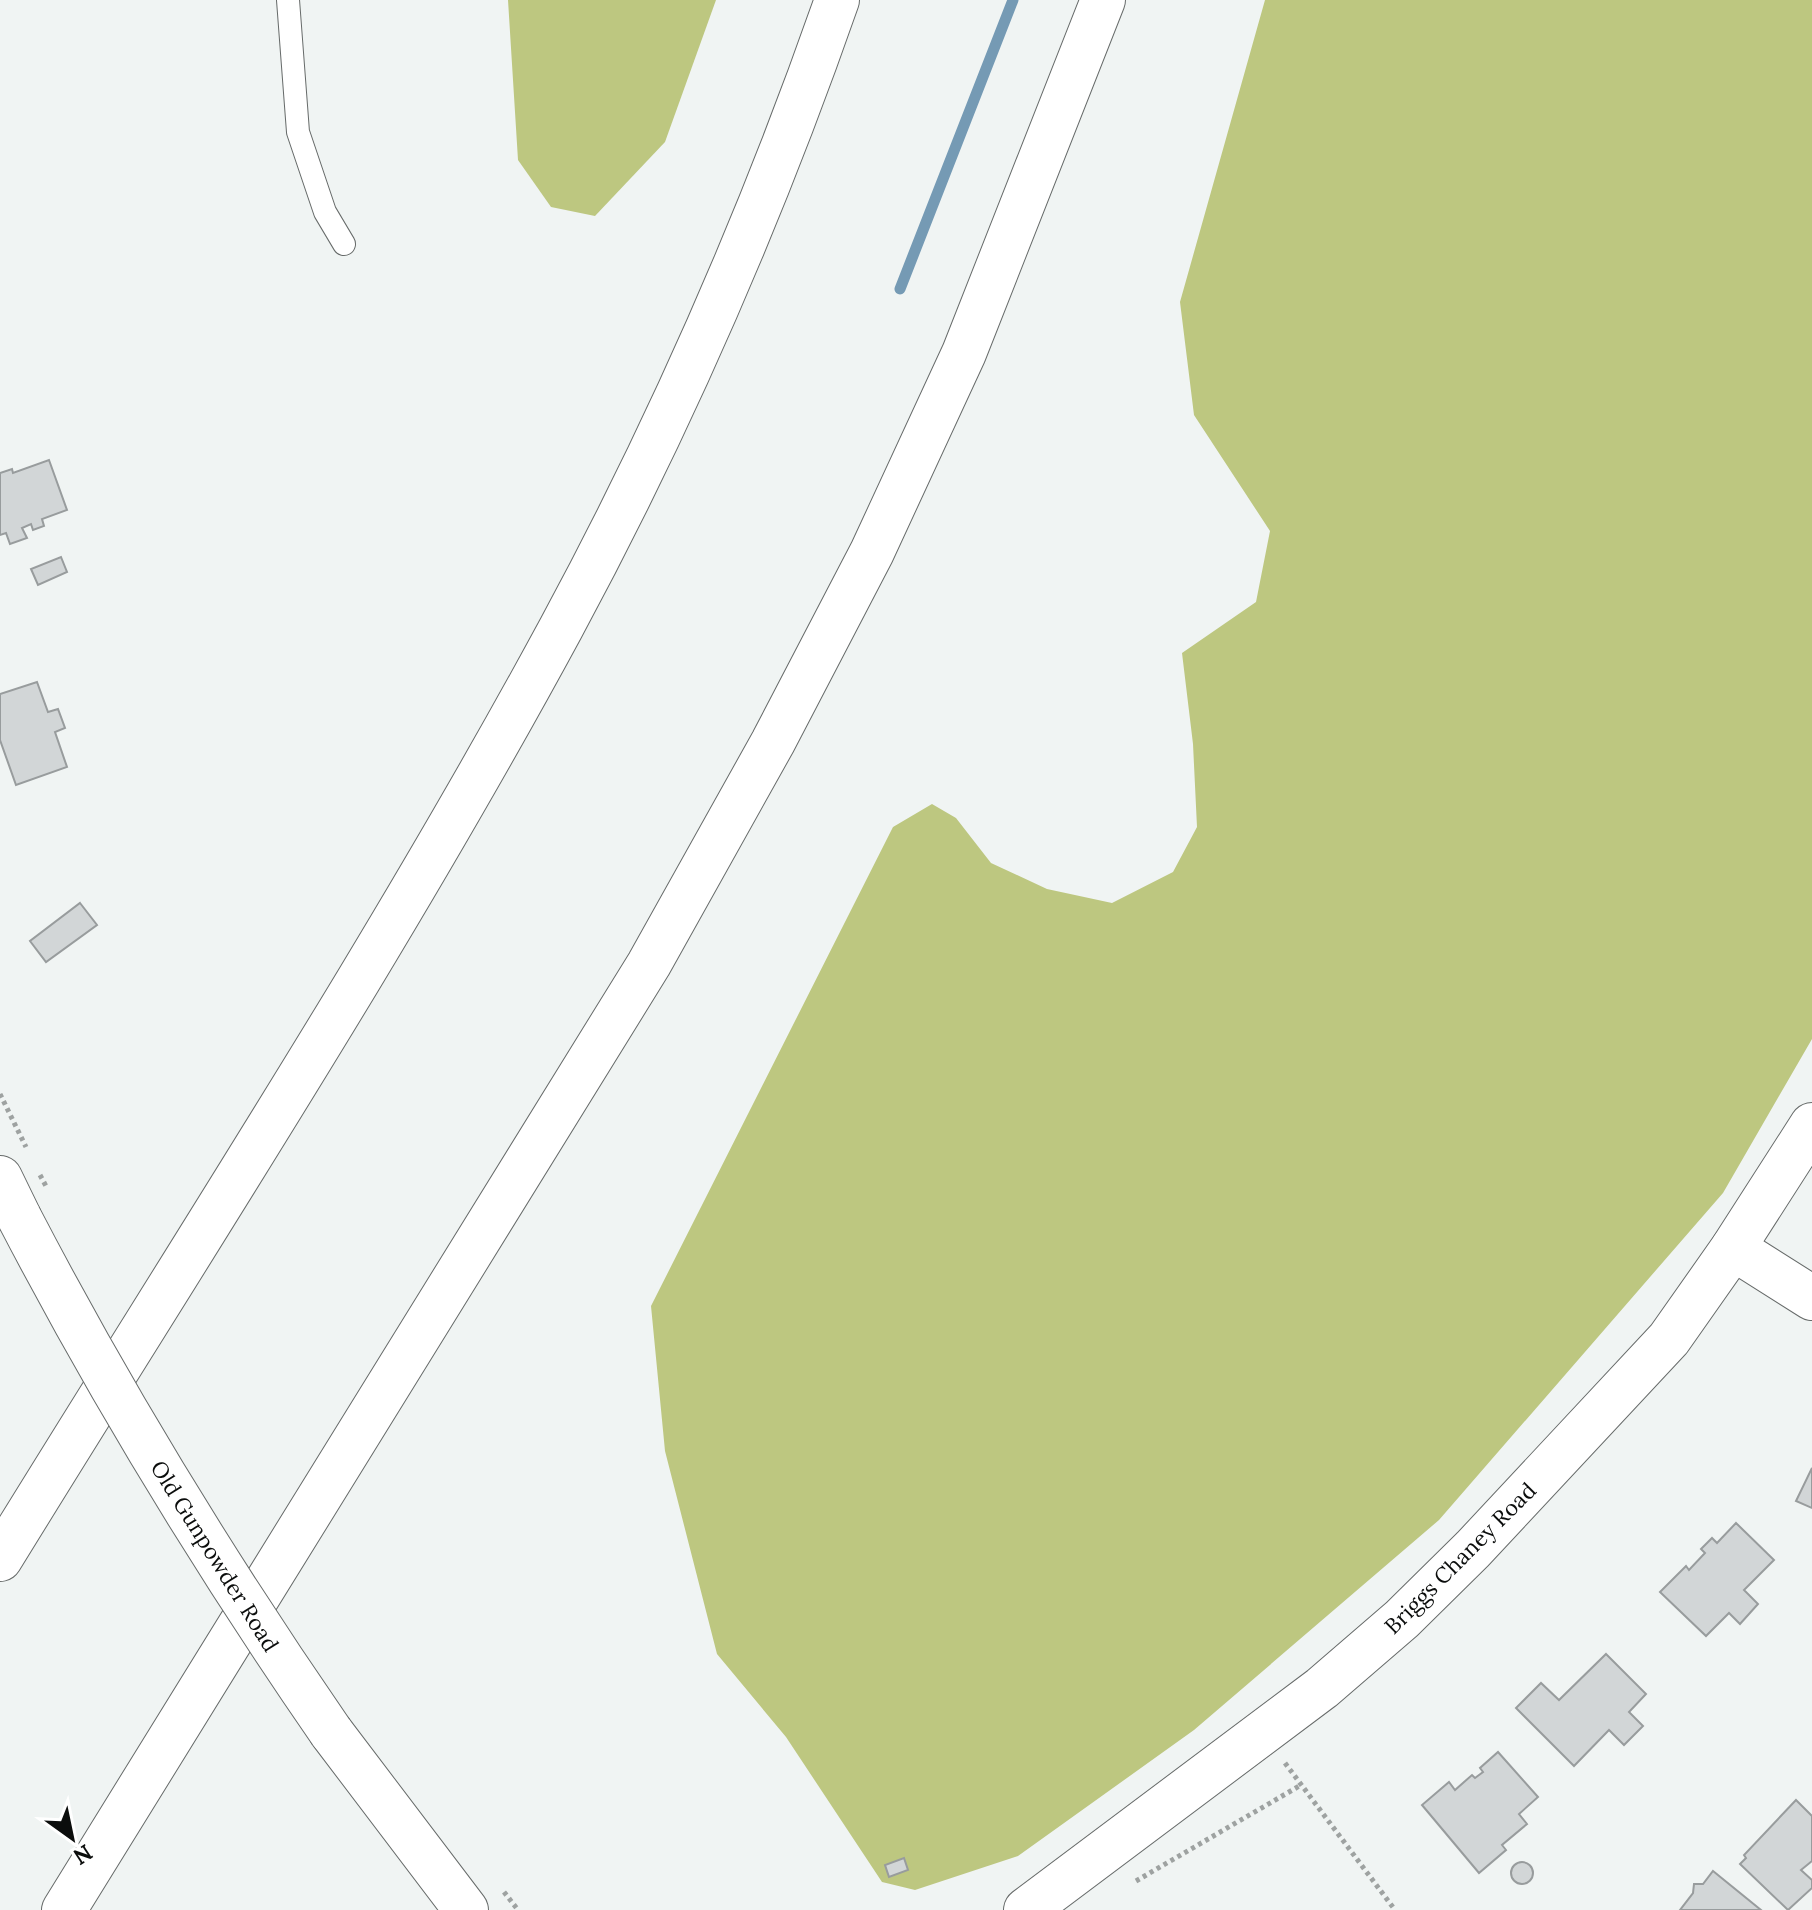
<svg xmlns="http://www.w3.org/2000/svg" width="1812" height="1910" font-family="Lora,serif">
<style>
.forest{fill:#bdc780}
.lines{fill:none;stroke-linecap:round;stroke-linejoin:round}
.stream{stroke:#759ab4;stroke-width:11}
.building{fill:#d2d6d7;stroke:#989c9d;stroke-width:2}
.lane-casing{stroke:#676b6a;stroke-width:24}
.street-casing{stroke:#676b6a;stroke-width:46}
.secondary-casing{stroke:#676b6a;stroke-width:46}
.highway-casing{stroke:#676b6a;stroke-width:46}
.path{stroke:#9ea2a1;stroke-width:5;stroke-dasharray:4 4;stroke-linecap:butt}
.lane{stroke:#fff;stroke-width:22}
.street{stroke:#fff;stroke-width:44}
.secondary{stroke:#fff;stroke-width:44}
.highway{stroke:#fff;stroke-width:44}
.secondary-bridge-casing{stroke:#676b6a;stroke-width:46;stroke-linecap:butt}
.path-bridge{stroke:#9ea2a1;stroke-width:5;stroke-dasharray:4 4;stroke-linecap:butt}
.secondary-bridge{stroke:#fff;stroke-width:44}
.labels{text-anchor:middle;stroke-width:6;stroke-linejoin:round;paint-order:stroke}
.street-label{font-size:22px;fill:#0b0d0c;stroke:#fff}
</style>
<rect width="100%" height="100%" fill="#f0f4f3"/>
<g class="forest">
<polygon points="508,0 716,0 665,142 595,216 551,207 518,160"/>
<polygon points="1265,0 1812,0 1812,1039 1723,1193 1439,1520 1194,1730 1018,1856 915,1890 882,1882 786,1737 717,1654 665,1451 651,1306 893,827 932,804 956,818 991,863 1047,889 1112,903 1173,872 1197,827 1193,744 1182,653 1256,602 1270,531 1194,415 1180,302"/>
</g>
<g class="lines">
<polyline class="stream" points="900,289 1013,0"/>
</g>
<g class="building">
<polygon points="49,460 67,510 42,519 44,526 33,530 31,524 22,528 27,538 10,544 6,533 0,535 0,473 12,469 13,473"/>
<polygon points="61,557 67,572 38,585 31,569"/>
<polygon points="37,682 48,712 58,709 65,728 55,732 67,767 16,785 0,740 0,694"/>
<polygon points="80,903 97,925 46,962 30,941"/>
<polygon points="1812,1468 1812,1508 1796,1501"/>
<polygon points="1736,1523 1774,1560 1744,1590 1758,1604 1740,1624 1729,1613 1706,1636 1660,1592 1686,1566 1689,1570 1705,1553 1701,1549 1712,1538 1717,1543"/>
<polygon points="1606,1654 1646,1694 1629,1712 1643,1726 1624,1745 1609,1730 1574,1766 1516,1708 1541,1683 1559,1700"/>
<polygon points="1498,1752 1538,1797 1519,1814 1527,1824 1502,1845 1506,1850 1479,1873 1422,1805 1449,1782 1455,1790 1472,1775 1475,1778 1483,1772 1480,1768"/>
<polygon points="1796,1800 1812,1816 1812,1861 1801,1870 1812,1880 1812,1888 1788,1910 1740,1864 1746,1858 1744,1855"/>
<polygon points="904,1858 908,1870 889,1877 885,1865"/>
<circle cx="1522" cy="1873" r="11"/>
<polygon points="1713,1871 1761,1910 1680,1910 1693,1893 1694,1884 1703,1884"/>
</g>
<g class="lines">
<defs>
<polyline id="lane" points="288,0 298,132 325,212 344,244"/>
<polyline id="street" points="1733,1248 1812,1298"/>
<g id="secondary">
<polyline points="0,1178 19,1217"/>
<polyline points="331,1732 466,1910"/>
<polyline points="1026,1910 1322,1688 1402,1619 1473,1549 1669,1339 1733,1248 1812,1125"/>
</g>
<g id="highway">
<path d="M 0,1559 C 190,1250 389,946 561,628 C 669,428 762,215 837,0"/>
<polyline points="64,1910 649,964 773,742 872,552 964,353 1103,0"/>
</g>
</defs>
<use href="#lane" class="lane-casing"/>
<use href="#street" class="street-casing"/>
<use href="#secondary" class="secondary-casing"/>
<use href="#highway" class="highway-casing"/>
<g class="path">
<polyline points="0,1094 26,1147"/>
<polyline points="1285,1763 1395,1910"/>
<polyline points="1136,1881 1301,1785"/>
<polyline points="504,1892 518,1910"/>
</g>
<use href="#lane" class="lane"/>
<use href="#street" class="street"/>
<use href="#secondary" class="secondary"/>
<use href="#highway" class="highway"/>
<defs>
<path id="secondary-bridge" d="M 19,1217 C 112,1396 217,1567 331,1732"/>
</defs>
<use href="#secondary-bridge" class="secondary-bridge-casing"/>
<polyline class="path-bridge" points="40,1175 47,1188"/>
<use href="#secondary-bridge" class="secondary-bridge"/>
</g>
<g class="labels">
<g class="street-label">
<text transform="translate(215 1556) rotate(58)" y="8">Old Gunpowder Road</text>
<text transform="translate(1460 1558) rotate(-45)" y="8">Briggs Chaney Road</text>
</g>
</g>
<g transform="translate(72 1838) rotate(147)" stroke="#ffffff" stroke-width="6" paint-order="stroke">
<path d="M0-6L14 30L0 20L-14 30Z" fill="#0b0d0c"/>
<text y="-12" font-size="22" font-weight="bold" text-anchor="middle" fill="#0b0d0c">N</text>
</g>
</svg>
